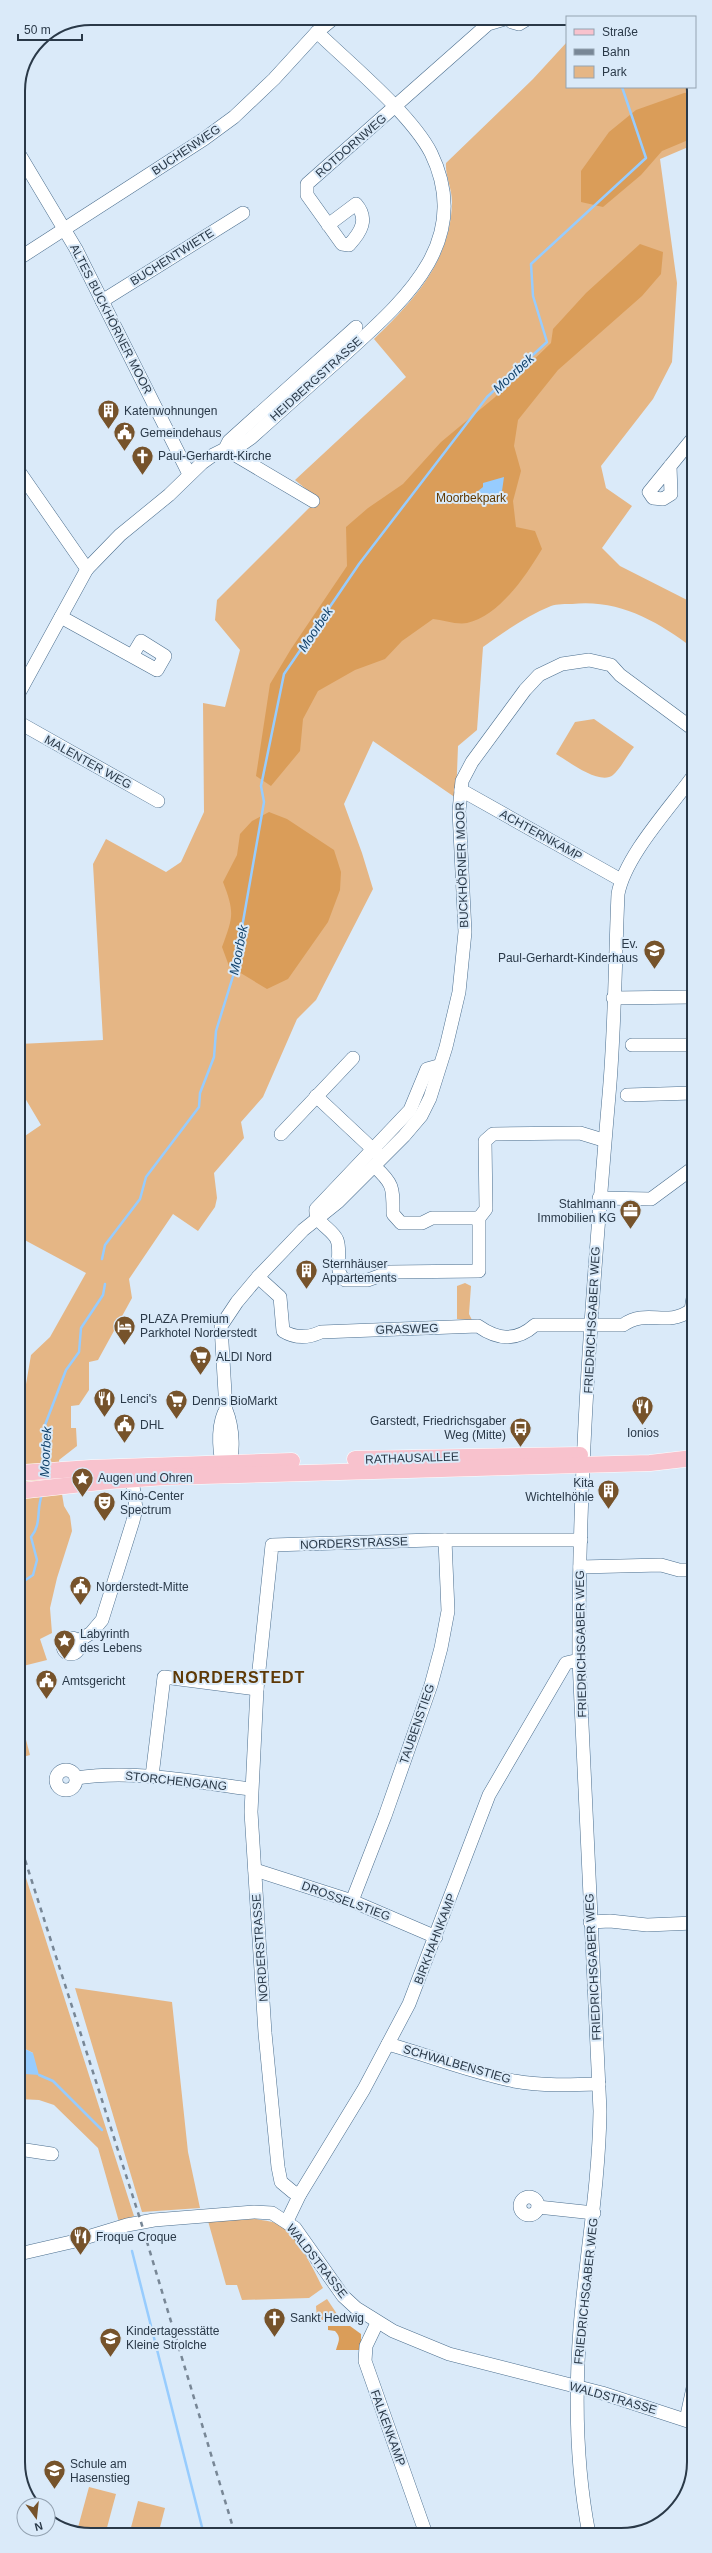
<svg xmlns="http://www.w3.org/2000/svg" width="712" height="2553" font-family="Arial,sans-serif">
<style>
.green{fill:#e5b685}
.forest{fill:#da9d59}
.water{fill:#97ccfe}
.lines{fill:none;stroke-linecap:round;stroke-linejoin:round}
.stream{stroke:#97ccfe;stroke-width:2.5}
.minor-casing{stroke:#4b6e8e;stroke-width:14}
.major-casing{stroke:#fff;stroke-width:17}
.minor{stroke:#fff;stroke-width:13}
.major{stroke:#f8c2cd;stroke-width:16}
.rail{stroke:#788796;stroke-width:2.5;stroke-dasharray:5 5;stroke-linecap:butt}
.labels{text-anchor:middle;stroke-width:4;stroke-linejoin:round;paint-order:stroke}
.street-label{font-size:12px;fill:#2a3948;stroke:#daeaf9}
.poi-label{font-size:12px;fill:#2a3948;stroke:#daeaf9;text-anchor:start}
.park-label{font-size:12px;fill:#603900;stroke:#daeaf9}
.water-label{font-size:13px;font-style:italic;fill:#13436b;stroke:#daeaf9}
.district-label{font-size:16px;font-weight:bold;letter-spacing:1px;fill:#5e3906;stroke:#daeaf9}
.rim{fill:none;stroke:#2a3948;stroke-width:2}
</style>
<rect width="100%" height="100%" fill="#daeaf9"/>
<g class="green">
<path d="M 567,42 L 567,87 L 693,87 L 693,145 L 660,159 L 677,283 L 672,362 L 653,399 L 601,466 L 606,488 L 632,506 L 602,548 L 620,566 L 693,603 L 693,648 C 657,621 619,599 572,604 C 566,604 557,604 551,606 C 526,616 504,632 483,647 L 477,730 L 458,746 L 456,798 L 373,741 L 344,804 L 362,853 L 373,889 L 316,1000 L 297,1019 L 263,1097 L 241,1122 L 244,1138 L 214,1173 L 217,1198 L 215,1207 L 198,1231 L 173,1214 L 129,1279 L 132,1298 L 98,1360 L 89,1362 L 89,1390 L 79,1405 L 71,1406 L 71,1428 L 76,1428 L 77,1446 L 59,1460 L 62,1494 L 64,1506 L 70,1516 L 72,1531 L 57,1578 L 50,1608 L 52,1633 L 40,1639 L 47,1660 L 19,1667 L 19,1531 L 23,1463 L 19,1463 L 19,1425 L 31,1355 L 50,1337 L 86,1273 L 19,1237 L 19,1140 L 41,1125 L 19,1088 L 19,1044 L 103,1040 L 93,864 L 106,839 L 166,872 L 181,862 L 204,812 L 203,703 L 225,707 L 240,650 L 215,620 L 217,600 L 318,499 L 295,480 L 406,377 L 374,339 C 414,300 451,261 452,202 C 452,188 445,176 446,163 L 533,79 Z"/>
<path d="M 594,719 L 634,747 C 627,755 621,768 613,775 C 600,786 568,761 556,754 L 575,722 Z"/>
<polygon points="465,1283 471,1286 469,1314 472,1320 457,1319 457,1286"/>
<polygon points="19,1713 30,1755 19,1758"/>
<polygon points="19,1856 134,2216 119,2222 98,2148 54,2105 39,2100 19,2099 19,2071 25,2074 33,2053 19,2046"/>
<polygon points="75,1988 172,2002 188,2152 200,2208 142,2212"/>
<path d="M 256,2219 C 265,2221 275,2221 283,2227 C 299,2238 314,2271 323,2288 L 309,2298 L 242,2300 L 237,2285 L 226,2285 L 208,2221 Z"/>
<polygon points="327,2299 341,2320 317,2320 316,2306"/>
<polygon points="89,2487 116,2494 105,2535 86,2535 77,2531"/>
<polygon points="138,2501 165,2508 158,2535 129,2535"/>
</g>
<g class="forest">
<polygon points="693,92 693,138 662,151 641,175 603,207 581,202 581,171 609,132 636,110 684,93"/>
<path d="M 640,244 L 663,252 L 661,274 L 642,296 L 558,370 L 518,420 L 514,446 L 521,471 L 513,501 L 516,527 L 535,531 L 542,549 C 526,576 499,616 467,623 C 457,625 443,620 433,619 L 402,641 L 385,659 L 355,670 L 318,691 L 303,719 L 300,751 L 271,786 L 256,776 L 270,684 L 291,649 L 347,566 L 346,527 L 368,508 L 403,484 L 441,442 L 494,398 L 551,343 L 553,329 L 586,293 Z"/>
<path d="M 269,812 L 287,819 L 334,850 L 341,872 L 340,890 L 328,922 L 288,979 L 267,989 L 229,966 L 222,947 C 233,917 235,913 223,882 L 237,855 L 240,834 L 252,821 Z"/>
<path d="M 328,2326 L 350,2326 L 361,2334 L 361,2350 L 336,2350 C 338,2342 342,2338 335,2331 L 328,2330 Z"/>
</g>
<g class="water">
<polygon points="504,477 501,498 497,498 493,505 475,499 478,491 483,487 483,483"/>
<polygon points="19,2046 33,2053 39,2075 25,2074 19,2071"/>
</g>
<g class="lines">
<g class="stream">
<polyline points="102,1259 105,1245 140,1199 146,1177 199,1107 200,1093 214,1057 216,1031 234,973 264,802 261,786 284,674 359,564 487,397 547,342 533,296 531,264 646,158 622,87"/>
<polyline points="45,1466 45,1425 66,1370 79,1352 81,1328 103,1295 105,1284"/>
<path d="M 19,1599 L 21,1583 L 33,1575 L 37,1560 L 31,1537 C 42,1524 36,1509 42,1495"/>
<polyline points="39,2075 53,2081 102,2130"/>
<polyline points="132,2251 204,2535"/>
</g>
<defs>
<g id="minor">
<polyline points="509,18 512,22 519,24 529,18"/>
<polyline points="18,152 76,249 189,474"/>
<path d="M 328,225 L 356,204 C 369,219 361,232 349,245 L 342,244 L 307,195 L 307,184 L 488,24 L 508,18"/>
<polyline points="18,259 204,139 234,117 274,79 317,32 334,18"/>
<polyline points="102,301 243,213"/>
<polyline points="670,466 671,494 663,499 653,498 649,492 693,438"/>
<polyline points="18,470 87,569"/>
<polyline points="313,501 225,449 229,441 356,327"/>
<polyline points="61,617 157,670 165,656 141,641 132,656"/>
<path d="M 18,695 L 87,569 L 120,535 L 169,495 L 202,463 L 213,455 L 229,447 L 241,445 L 251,438 C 281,411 311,384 342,357 C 401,303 475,243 431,153 C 411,114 350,64 317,32"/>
<polyline points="18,722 158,801"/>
<polyline points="461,790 621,880"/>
<polyline points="613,998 693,997"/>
<polyline points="632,1045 693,1045"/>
<path d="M 438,1066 L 427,1069 L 410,1110 L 316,1209 C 314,1223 333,1229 337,1240 C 342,1252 333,1272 345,1280 L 368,1280 L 390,1272 L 479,1271 L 479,1218 L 486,1209 L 485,1141 L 493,1134 L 580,1133 L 603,1140"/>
<polyline points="627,1095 693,1093"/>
<polyline points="316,1096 379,1155"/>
<polyline points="281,1134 353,1058"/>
<path d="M 374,1166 C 394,1184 393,1188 393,1214 L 401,1223 L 422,1223 L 432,1218 L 479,1218"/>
<polyline points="599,1198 651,1199 693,1168"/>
<path d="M 258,1277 L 280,1297 L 283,1331 C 296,1339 308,1338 321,1332 L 478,1326 C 498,1340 516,1342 535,1325 L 623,1325 C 648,1308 666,1328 691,1310 L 693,1298"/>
<path d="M 224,1413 C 217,1429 219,1457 225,1472"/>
<path d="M 227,1472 C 235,1455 233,1427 226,1410 L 221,1326 L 237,1302 L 258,1277 L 303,1230 L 338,1202 L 404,1136 L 421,1116 L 430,1098 L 446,1047 L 459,992 L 465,932 L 459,811 L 462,781 L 472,762 L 525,690 L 539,675 L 562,664 L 589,660 L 611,665 L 620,675 L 693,729"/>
<polyline points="580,1567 661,1565 679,1570 693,1570"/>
<circle cx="71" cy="1646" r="8"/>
<polyline points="78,1641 91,1633 102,1620 133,1521 136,1509 131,1470"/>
<circle cx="66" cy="1780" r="10"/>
<polyline points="152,1776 164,1677 257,1689"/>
<path d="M 76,1778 C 134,1769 194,1782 251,1789"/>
<polyline points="255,1870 352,1901 436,1937"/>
<polyline points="352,1901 385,1816 431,1685 441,1648 448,1611 445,1540"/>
<polyline points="590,1922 610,1921 647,1925 694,1923"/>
<path d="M 388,2044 C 430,2056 471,2072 514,2081 C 542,2086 571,2085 599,2084"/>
<polyline points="19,2149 52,2154"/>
<polyline points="300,2194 293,2192 281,2182 278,2167 265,2033 251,1812 257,1689 272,1545 432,1540 581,1540"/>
<circle cx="529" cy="2206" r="9"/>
<polyline points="538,2207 594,2213"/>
<polyline points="287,2221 300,2194 364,2089 409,2004 489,1795 566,1663 579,1660"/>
<polyline points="19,2254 71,2242 127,2225 154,2220 254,2212 272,2213 295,2228 343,2296 356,2308 393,2331 449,2354 602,2393 694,2423"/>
<polyline points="377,2323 366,2346 365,2361 426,2534"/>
<polyline points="686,2420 694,2383"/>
<path d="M 589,2534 C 576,2467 575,2395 580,2328 C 586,2255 599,2184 600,2111 L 579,1660 C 578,1471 593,1282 609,1095 C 615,1028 615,961 618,894 C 625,856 670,808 693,776"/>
</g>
<g id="major">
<polyline points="355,1459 580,1455"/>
<polyline points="19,1473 91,1468 292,1461"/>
<polyline points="19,1491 109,1481 165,1477 650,1463 693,1458"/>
</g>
</defs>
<use href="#minor" class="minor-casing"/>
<use href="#major" class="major-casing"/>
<use href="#minor" class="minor"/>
<use href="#major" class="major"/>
<polyline class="rail" points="19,1841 141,2222 235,2534"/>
</g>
<defs>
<symbol id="building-pin" viewBox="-11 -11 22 30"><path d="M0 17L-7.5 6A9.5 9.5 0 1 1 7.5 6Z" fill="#76532b" stroke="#daeaf9"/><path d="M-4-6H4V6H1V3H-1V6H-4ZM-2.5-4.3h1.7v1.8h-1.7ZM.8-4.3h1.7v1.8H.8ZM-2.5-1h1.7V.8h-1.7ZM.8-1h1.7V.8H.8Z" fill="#fff"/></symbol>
<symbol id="civic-pin" viewBox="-11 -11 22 30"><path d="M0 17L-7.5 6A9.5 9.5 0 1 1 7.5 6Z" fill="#76532b" stroke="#daeaf9"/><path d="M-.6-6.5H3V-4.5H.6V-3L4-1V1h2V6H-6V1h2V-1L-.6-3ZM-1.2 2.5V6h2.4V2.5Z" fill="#fff"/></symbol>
<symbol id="church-pin" viewBox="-11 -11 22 30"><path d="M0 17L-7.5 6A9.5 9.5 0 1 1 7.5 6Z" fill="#76532b" stroke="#daeaf9"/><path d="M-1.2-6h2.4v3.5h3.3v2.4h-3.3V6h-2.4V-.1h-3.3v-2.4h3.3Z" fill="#fff"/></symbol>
<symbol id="school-pin" viewBox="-11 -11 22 30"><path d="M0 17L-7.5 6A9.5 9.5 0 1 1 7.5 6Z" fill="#76532b" stroke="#daeaf9"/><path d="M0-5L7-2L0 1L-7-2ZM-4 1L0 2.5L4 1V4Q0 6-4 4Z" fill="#fff"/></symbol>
<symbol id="office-pin" viewBox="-11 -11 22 30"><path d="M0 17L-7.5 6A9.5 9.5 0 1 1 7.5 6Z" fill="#76532b" stroke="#daeaf9"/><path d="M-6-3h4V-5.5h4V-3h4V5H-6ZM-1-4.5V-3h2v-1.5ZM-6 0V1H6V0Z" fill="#fff"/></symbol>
<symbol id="hotel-pin" viewBox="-11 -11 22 30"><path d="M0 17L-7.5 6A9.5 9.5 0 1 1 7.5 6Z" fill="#76532b" stroke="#daeaf9"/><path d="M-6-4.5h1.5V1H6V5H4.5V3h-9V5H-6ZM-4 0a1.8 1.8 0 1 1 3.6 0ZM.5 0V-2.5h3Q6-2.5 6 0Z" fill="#fff"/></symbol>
<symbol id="supermarket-pin" viewBox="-11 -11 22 30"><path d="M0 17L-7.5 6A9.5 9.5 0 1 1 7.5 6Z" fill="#76532b" stroke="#daeaf9"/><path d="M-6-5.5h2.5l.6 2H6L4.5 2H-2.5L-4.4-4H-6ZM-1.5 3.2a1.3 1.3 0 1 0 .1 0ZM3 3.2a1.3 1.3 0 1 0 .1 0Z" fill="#fff"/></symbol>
<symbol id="restaurant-pin" viewBox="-11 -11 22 30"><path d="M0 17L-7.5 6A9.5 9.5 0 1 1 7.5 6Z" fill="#76532b" stroke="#daeaf9"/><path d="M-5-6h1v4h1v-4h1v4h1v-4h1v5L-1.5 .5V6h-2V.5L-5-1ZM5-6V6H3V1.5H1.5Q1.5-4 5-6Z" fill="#fff"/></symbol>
<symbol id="bus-pin" viewBox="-11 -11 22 30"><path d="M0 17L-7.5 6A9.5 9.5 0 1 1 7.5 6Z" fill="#76532b" stroke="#daeaf9"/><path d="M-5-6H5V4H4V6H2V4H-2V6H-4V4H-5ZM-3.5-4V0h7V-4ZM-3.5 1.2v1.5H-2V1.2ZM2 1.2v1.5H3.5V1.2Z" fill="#fff"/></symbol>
<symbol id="sight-pin" viewBox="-11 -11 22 30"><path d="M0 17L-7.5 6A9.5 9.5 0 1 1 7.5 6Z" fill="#76532b" stroke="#daeaf9"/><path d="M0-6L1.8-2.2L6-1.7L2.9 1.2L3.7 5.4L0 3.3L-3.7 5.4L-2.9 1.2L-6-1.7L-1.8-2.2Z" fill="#fff"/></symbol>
<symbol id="theatre-pin" viewBox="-11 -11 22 30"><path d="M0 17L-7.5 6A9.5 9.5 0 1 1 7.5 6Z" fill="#76532b" stroke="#daeaf9"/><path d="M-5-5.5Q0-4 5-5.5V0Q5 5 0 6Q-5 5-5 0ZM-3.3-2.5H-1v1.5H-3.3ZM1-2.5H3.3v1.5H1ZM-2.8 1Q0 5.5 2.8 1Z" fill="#fff"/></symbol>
</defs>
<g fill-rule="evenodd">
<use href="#building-pin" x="96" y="398" width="25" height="34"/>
<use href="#civic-pin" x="112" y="420" width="25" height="34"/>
<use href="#church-pin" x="130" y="444" width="25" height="34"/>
<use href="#school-pin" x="642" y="938" width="25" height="34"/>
<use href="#office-pin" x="618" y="1198" width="25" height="34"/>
<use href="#building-pin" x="294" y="1258" width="25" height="34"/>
<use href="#hotel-pin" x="112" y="1314" width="25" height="34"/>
<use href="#supermarket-pin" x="188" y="1344" width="25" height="34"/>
<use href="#restaurant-pin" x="92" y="1386" width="25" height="34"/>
<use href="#supermarket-pin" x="164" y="1388" width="25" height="34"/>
<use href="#restaurant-pin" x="630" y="1394" width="25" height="34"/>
<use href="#civic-pin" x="112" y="1412" width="25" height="34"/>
<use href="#bus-pin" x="508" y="1416" width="25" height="34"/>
<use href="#sight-pin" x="70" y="1466" width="25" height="34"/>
<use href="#building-pin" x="596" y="1478" width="25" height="34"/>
<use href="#theatre-pin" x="92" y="1490" width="25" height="34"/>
<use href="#civic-pin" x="68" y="1574" width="25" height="34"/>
<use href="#sight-pin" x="52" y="1628" width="25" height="34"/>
<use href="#civic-pin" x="34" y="1668" width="25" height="34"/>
<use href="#restaurant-pin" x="68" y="2224" width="25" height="34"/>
<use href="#church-pin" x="262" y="2306" width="25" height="34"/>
<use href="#school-pin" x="98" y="2326" width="25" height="34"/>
<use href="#school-pin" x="42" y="2458" width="25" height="34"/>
</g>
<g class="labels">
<g class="street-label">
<text transform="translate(351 146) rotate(-41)" y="4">ROTDORNWEG</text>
<text transform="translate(186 150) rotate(-34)" y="4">BUCHENWEG</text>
<text transform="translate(172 257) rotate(-32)" y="4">BUCHENTWIETE</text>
<text transform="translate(111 319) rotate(63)" y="4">ALTES BUCKHÖRNER MOOR</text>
<text transform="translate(316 379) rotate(-42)" y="4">HEIDBERGSTRASSE</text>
<text transform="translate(88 762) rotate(29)" y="4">MALENTER WEG</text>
<text transform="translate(541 835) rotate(29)" y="4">ACHTERNKAMP</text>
<text transform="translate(462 865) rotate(-92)" y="4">BUCKHÖRNER MOOR</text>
<text transform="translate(592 1320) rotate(-87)" y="4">FRIEDRICHSGABER WEG</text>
<text transform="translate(407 1329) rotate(-2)" y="4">GRASWEG</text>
<text transform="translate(412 1458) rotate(-2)" y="4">RATHAUSALLEE</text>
<text transform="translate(354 1543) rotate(-2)" y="4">NORDERSTRASSE</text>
<text transform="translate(581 1644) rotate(-91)" y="4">FRIEDRICHSGABER WEG</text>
<text transform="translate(417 1724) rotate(-71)" y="4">TAUBENSTIEG</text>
<text transform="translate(176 1781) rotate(6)" y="4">STORCHENGANG</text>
<text transform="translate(346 1901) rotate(20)" y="4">DROSSELSTIEG</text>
<text transform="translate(435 1939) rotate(-69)" y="4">BIRKHAHNKAMP</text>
<text transform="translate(260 1948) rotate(-94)" y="4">NORDERSTRASSE</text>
<text transform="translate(593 1967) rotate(-93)" y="4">FRIEDRICHSGABER WEG</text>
<text transform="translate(457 2064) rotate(16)" y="4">SCHWALBENSTIEG</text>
<text transform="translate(317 2261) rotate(52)" y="4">WALDSTRASSE</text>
<text transform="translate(586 2291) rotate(-84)" y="4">FRIEDRICHSGABER WEG</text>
<text transform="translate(613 2398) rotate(16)" y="4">WALDSTRASSE</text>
<text transform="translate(388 2428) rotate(70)" y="4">FALKENKAMP</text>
</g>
<g class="poi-label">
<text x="124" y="415">Katenwohnungen</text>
<text x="140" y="437">Gemeindehaus</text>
<text x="158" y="460">Paul-Gerhardt-Kirche</text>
<text x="638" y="948" text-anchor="end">Ev.<tspan x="638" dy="14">Paul-Gerhardt-Kinderhaus</tspan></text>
<text x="616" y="1208" text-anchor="end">Stahlmann<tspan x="616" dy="14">Immobilien KG</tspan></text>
<text x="322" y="1268">Sternhäuser<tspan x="322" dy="14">Appartements</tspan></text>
<text x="140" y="1323">PLAZA Premium<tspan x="140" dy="14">Parkhotel Norderstedt</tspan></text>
<text x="216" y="1361">ALDI Nord</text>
<text x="120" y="1403">Lenci's</text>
<text x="192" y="1405">Denns BioMarkt</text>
<text x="506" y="1425" text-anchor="end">Garstedt, Friedrichsgaber<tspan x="506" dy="14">Weg (Mitte)</tspan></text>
<text x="140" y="1429">DHL</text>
<text x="643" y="1437" text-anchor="middle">Ionios</text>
<text x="98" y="1482">Augen und Ohren</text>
<text x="594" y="1487" text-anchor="end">Kita<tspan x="594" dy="14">Wichtelhöhle</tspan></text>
<text x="120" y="1500">Kino-Center<tspan x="120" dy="14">Spectrum</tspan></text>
<text x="96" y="1591">Norderstedt-Mitte</text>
<text x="80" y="1638">Labyrinth<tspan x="80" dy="14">des Lebens</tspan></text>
<text x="62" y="1685">Amtsgericht</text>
<text x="96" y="2241">Froque Croque</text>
<text x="290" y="2322">Sankt Hedwig</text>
<text x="126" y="2335">Kindertagesstätte<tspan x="126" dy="14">Kleine Strolche</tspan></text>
<text x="70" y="2468">Schule am<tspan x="70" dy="14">Hasenstieg</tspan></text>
</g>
<g class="park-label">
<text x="471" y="502">Moorbekpark</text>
</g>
<g class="water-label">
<text transform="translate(513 373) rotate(-43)" y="5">Moorbek</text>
<text transform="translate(315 629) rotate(-56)" y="5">Moorbek</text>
<text transform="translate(238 950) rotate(-79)" y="5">Moorbek</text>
<text transform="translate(45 1452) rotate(-87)" y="5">Moorbek</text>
</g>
<g class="district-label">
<text x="239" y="1683">NORDERSTEDT</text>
</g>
</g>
<path d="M0 0H712V2553H0ZM91 25H621A66 66 0 0 1 687 91V2462A66 66 0 0 1 621 2528H91A66 66 0 0 1 25 2462V91A66 66 0 0 1 91 25Z" fill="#daeaf9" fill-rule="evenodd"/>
<path class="rim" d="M91 25H621A66 66 0 0 1 687 91V2462A66 66 0 0 1 621 2528H91A66 66 0 0 1 25 2462V91A66 66 0 0 1 91 25Z"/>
<rect x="566" y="16" width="130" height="72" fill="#daeaf9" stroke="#94a3b2"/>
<rect x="574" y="29" width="20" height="6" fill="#f8c2cd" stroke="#94a3b2"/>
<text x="602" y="36" font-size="12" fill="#2a3948">Straße</text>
<rect x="574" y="49" width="20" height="6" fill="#788796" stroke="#94a3b2"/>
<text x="602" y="56" font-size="12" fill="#2a3948">Bahn</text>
<rect x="574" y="66" width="20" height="12" fill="#e5b685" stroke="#94a3b2"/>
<text x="602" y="76" font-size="12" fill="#2a3948">Park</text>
<g transform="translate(36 2517) rotate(165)"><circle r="19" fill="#daeaf9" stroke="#94a3b2"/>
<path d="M0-3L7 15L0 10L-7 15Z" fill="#76532b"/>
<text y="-6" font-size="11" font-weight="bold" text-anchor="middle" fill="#2a3948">N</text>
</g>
<path d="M18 34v6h64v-6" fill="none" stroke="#2a3948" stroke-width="2"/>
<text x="24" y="34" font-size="12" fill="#2a3948" stroke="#daeaf9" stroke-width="3" paint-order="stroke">50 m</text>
</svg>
